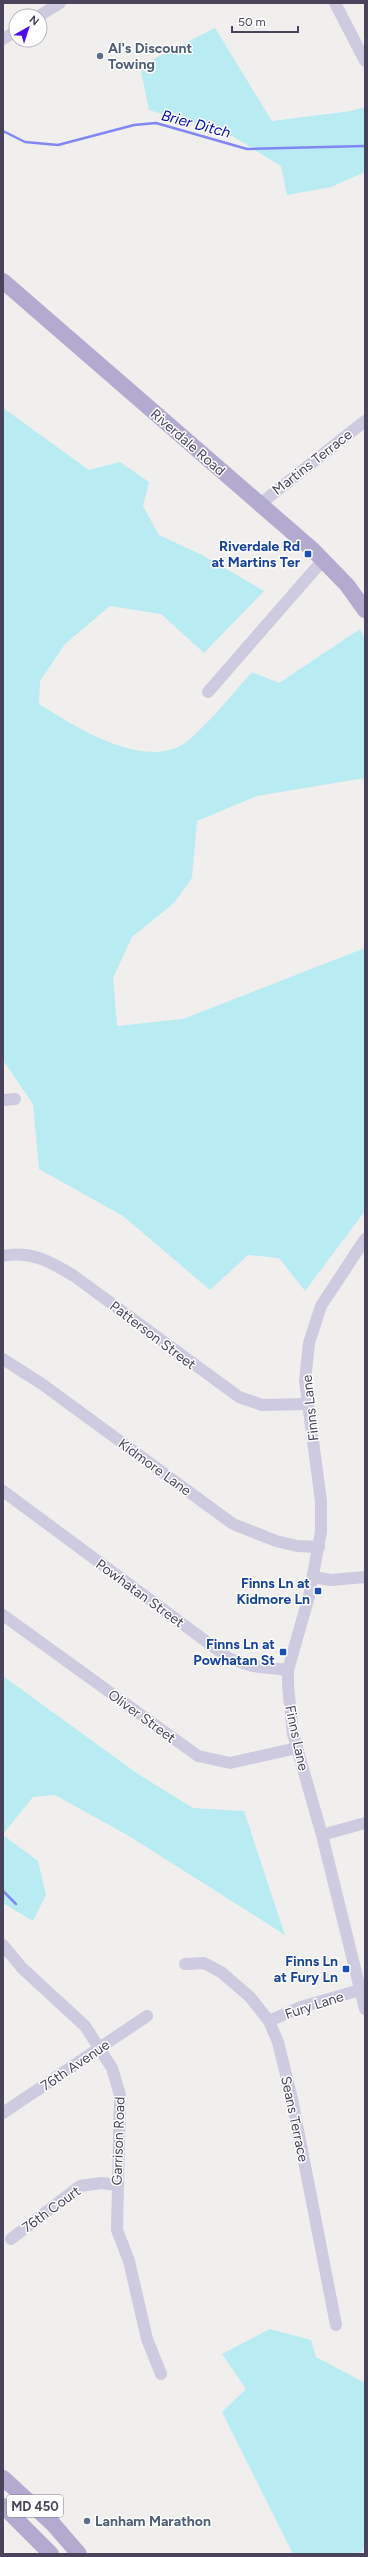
<svg xmlns="http://www.w3.org/2000/svg" width="368" height="2557" font-family="Figtree,sans-serif">
<style>
.green{fill:#b8ebf2}
.lines{fill:none;stroke-linecap:round;stroke-linejoin:round}
.stream{stroke:#8187f2;stroke-width:2.5}
.minor{stroke:#cecadf;stroke-width:12}
.major{stroke:#b3abcf;stroke-width:16}
.service-dot{fill:#5c6f8a;stroke:#fff;stroke-width:1.5}
.transit-dot{fill:#1a4fb4;stroke:#fff;stroke-width:1.5}
.labels{text-anchor:middle;stroke-width:3;stroke-linejoin:round;paint-order:stroke}
.shield{fill:#fff;stroke:#807c8d;stroke-width:1}
.shield-label{font-size:13px;font-weight:bold;fill:#49445c}
.service-label{font-size:14px;font-weight:bold;fill:#4e5e75;stroke:#fff;text-anchor:start}
.street-label{font-size:14px;fill:#49445c;stroke:#fff}
.transit-label{font-size:14px;font-weight:bold;fill:#164399;stroke:#fff;text-anchor:end}
.water-label{font-size:15px;font-style:italic;fill:#020bb2;stroke:#fff}
</style>
<rect width="100%" height="100%" fill="#f0efed"/>
<g class="green">
<polygon points="215,28 272,121 351,111 365,107 365,172 331,187 287,195 281,166 229,134 149,110 140,66"/>
<path d="M 3,408 L 89,470 L 120,462 L 149,482 L 143,506 L 159,535 L 202,555 L 264,591 L 204,653 L 161,614 L 110,606 L 65,644 L 40,681 L 39,704 C 76,727 149,775 190,739 C 212,720 232,694 252,672 L 279,683 L 360,629 L 365,639 L 365,778 L 257,796 L 197,821 L 192,878 L 174,903 L 132,937 L 113,978 L 117,1026 L 183,1019 L 365,948 L 365,1211 L 305,1291 L 279,1258 L 248,1255 L 210,1290 L 123,1216 L 39,1169 L 33,1104 L 3,1060 Z"/>
<polygon points="3,1676 138,1774 193,1808 244,1811 285,1935 129,1836 55,1795 33,1797 3,1834"/>
<polygon points="3,1835 38,1861 46,1895 33,1921 3,1903"/>
<polygon points="270,2329 311,2340 316,2357 365,2383 365,2541 363,2551 355,2554 293,2554 222,2412 246,2389 222,2354"/>
</g>
<g class="lines">
<g class="stream">
<polyline points="3,131 25,142 58,145 134,125 156,123 247,149 365,146"/>
<polyline points="3,1891 16,1904"/>
</g>
<g class="minor">
<polyline points="335,3 365,61"/>
<polyline points="39,16 60,3"/>
<polyline points="3,39 16,31"/>
<polyline points="260,504 365,421"/>
<polyline points="208,692 323,560"/>
<polyline points="3,1100 15,1099"/>
<polyline points="365,1239 321,1306 309,1343 305,1381 321,1501 321,1532 309,1596 288,1670 288,1686 293,1734 322,1835 365,2009"/>
<path d="M 3,1256 C 31,1250 51,1262 74,1276 L 239,1397 L 262,1405 L 307,1404"/>
<polyline points="3,1359 42,1384 233,1524 276,1541 297,1546 319,1547"/>
<polyline points="3,1491 230,1659 253,1666 288,1670"/>
<polyline points="313,1577 331,1580 365,1577"/>
<polyline points="3,1615 198,1756 230,1763 297,1748"/>
<polyline points="322,1835 365,1823"/>
<polyline points="3,1945 22,1968 85,2026 112,2068 120,2095 117,2230 129,2261 147,2339 161,2374"/>
<polyline points="185,1964 204,1963 221,1972 250,1997 269,2021 278,2042 292,2099 336,2325"/>
<polyline points="269,2021 301,2007 360,1990"/>
<polyline points="3,2113 147,2016"/>
<polyline points="11,2239 80,2186 101,2183 117,2185"/>
</g>
<g class="major">
<polyline points="3,281 313,550 347,585 365,610"/>
<polyline points="3,2478 53,2524 79,2554"/>
<polyline points="3,2506 51,2554"/>
</g>
</g>
<g class="service-dot">
<circle cx="100" cy="56" r="4"/>
<circle cx="87" cy="2521" r="4"/>
</g>
<g class="transit-dot">
<rect x="304" y="550" width="8" height="8" rx="2"/>
<rect x="314" y="1587" width="8" height="8" rx="2"/>
<rect x="279" y="1648" width="8" height="8" rx="2"/>
<rect x="342" y="1965" width="8" height="8" rx="2"/>
</g>
<g class="labels">
<rect class="shield" x="7" y="2495" width="56" height="22" rx="3"/>
<g class="shield-label">
<text x="35" y="2511">MD 450</text>
</g>
<g class="service-label">
<text x="108" y="53">Al's Discount<tspan x="108" dy="16">Towing</tspan></text>
<text x="95" y="2526">Lanham Marathon</text>
</g>
<g class="street-label">
<text transform="translate(188 442) rotate(41)" y="5">Riverdale Road</text>
<text transform="translate(312 462) rotate(-38)" y="5">Martins Terrace</text>
<text transform="translate(153 1335) rotate(37)" y="5">Patterson Street</text>
<text transform="translate(310 1408) rotate(-96)" y="5">Finns Lane</text>
<text transform="translate(155 1467) rotate(36)" y="5">Kidmore Lane</text>
<text transform="translate(140 1593) rotate(36)" y="5">Powhatan Street</text>
<text transform="translate(142 1716) rotate(36)" y="5">Oliver Street</text>
<text transform="translate(297 1738) rotate(78)" y="5">Finns Lane</text>
<text transform="translate(314 2005) rotate(-18)" y="5">Fury Lane</text>
<text transform="translate(75 2065) rotate(-34)" y="5">76th Avenue</text>
<text transform="translate(295 2119) rotate(78)" y="5">Seans Terrace</text>
<text transform="translate(118 2141) rotate(-88)" y="5">Garrison Road</text>
<text transform="translate(51 2209) rotate(-36)" y="5">76th Court</text>
</g>
<g class="transit-label">
<text x="300" y="551">Riverdale Rd<tspan x="300" dy="16">at Martins Ter</tspan></text>
<text x="310" y="1588">Finns Ln at<tspan x="310" dy="16">Kidmore Ln</tspan></text>
<text x="275" y="1649">Finns Ln at<tspan x="275" dy="16">Powhatan St</tspan></text>
<text x="338" y="1966">Finns Ln<tspan x="338" dy="16">at Fury Ln</tspan></text>
</g>
<g class="water-label">
<text transform="translate(196 124) rotate(15)" y="5">Brier Ditch</text>
</g>
</g>
<rect width="368" height="2557" fill="none" stroke="#49445c" stroke-width="8"/>
<g transform="translate(28 28) rotate(39)"><circle r="19" fill="#ffffff" stroke="#b6b4be"/>
<path d="M0-3L7 15L0 10L-7 15Z" fill="#4f0bec"/>
<text y="-6" font-size="11" font-weight="bold" text-anchor="middle" fill="#49445c">N</text>
</g>
<path d="M232 26v6h66v-6" fill="none" stroke="#49445c" stroke-width="2"/>
<text x="238" y="26" font-size="12" fill="#49445c" stroke="#ffffff" stroke-width="3" paint-order="stroke">50 m</text>
</svg>
